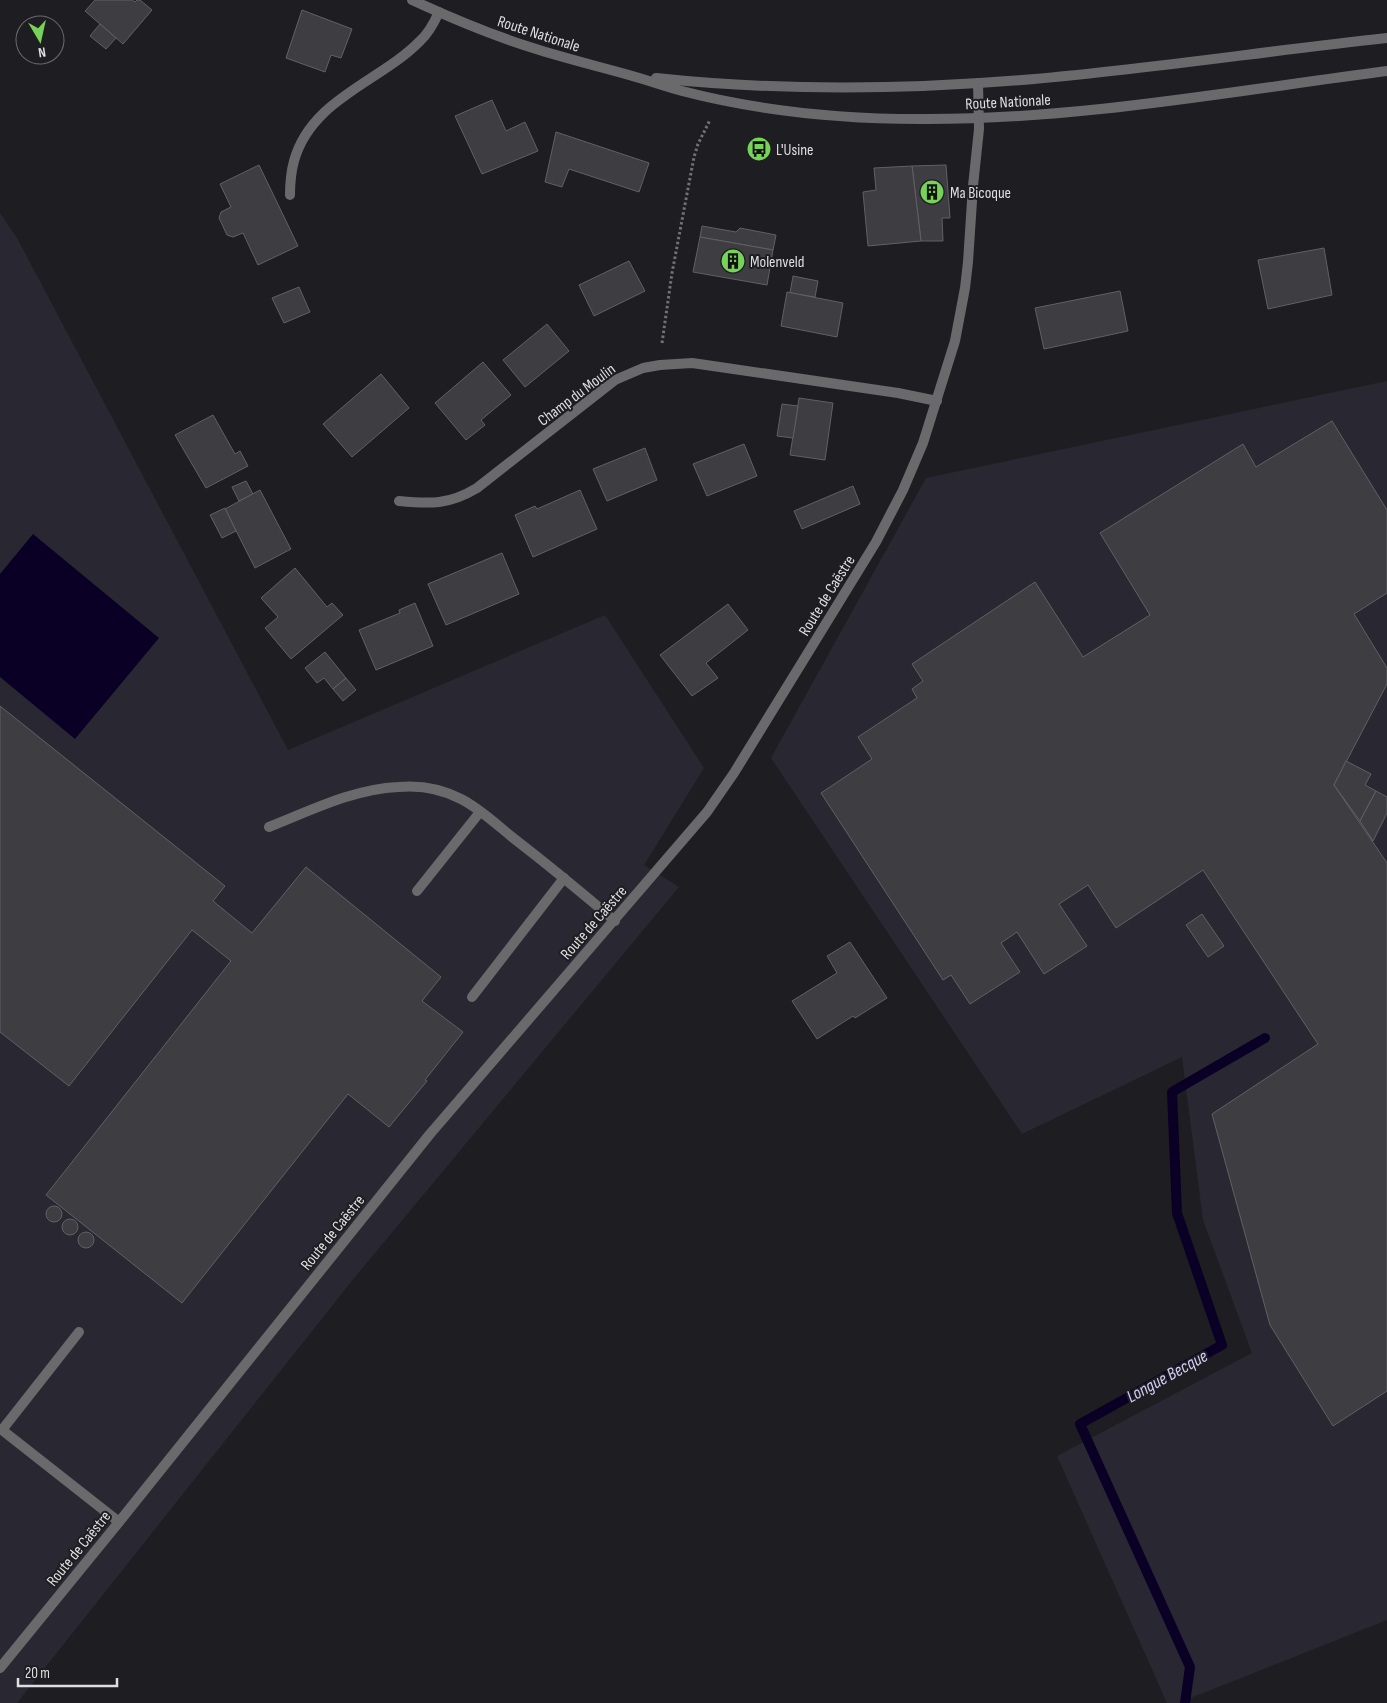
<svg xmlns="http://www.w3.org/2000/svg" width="1387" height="1703" font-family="'Sofia Sans Condensed',sans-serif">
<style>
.built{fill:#292832}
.water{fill:#0a0025}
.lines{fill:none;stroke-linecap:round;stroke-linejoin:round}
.stream{stroke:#0a0025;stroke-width:10}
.building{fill:#3d3d42;stroke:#606065}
.path{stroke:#727276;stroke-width:3;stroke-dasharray:2.5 2.5;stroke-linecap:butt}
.service{stroke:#6a6a6c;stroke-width:10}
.minor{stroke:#6a6a6c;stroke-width:10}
.tertiary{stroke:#6a6a6c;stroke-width:10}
.labels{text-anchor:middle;stroke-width:4;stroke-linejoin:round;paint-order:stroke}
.street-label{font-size:16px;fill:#dfdfe2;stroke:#1e1d22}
.poi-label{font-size:16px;fill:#dfdfe2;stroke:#1e1d22;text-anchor:start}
.water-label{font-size:18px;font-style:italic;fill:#d0cdf3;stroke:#1e1d22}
</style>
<rect width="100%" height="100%" fill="#1e1d22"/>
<g class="built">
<polygon points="0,213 17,238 288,750 605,615 704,768 644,865 679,887 355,1277 17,1703 0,1703"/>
<polygon points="1387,381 1387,1620 1178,1703 1167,1703 1057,1456 1252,1353 1203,1220 1182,1057 1022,1134 771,758 926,478"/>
</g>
<polygon class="water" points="33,534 159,638 75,739 0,677 0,574"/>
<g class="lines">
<polyline class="stream" points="1185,1703 1190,1667 1080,1424 1222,1345 1177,1213 1172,1092 1265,1038"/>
</g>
<g class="building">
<polygon points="95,0 132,0 135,2 137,0 140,0 152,10 123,44 85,11"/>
<polygon points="302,10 352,29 341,58 331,55 325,72 286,58"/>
<polygon points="100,24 116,38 106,49 90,36"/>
<polygon points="492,100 506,131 525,122 538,151 482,174 455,116"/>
<polygon points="556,132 649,163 639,192 569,169 562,187 545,182"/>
<polygon points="259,165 298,246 258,265 243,233 233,237 227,235 219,218 221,212 231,207 220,184"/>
<polygon points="946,165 950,218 942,218 943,241 921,241 912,166"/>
<polygon points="912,166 921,241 868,246 863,192 876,190 874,168"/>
<polygon points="702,226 736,232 740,228 776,235 773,250 700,237"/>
<polygon points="700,237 773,250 767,285 693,272"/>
<polygon points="1324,248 1332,295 1268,309 1258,260"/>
<polygon points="629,261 645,291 594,316 579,285"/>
<polygon points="793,276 818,281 815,297 790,293"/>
<polygon points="299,287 310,312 284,323 272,298"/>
<polygon points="1120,291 1128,331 1044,349 1035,308"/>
<polygon points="787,292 843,303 837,337 781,326"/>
<polygon points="547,324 569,351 525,387 503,360"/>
<polygon points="483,362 511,395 481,420 485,425 466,440 435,403"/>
<polygon points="381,374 409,408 352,457 323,424"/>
<polygon points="799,398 833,403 825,460 790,455"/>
<polygon points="782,404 798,406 793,438 777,436"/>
<polygon points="213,415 235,454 240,451 248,466 206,488 175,435"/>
<polygon points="1332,421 1387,510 1387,593 1354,614 1387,668 1387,684 1334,785 1387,863 1387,1391 1333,1426 1270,1325 1212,1114 1318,1044 1203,870 1116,928 1088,885 1059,904 1087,946 1044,974 1017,932 1001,943 1020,972 970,1004 951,975 943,980 821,793 872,759 858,737 917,698 912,689 923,681 912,664 1035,582 1083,657 1150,615 1100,533 1243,444 1256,467"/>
<polygon points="744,444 757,476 707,496 693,464"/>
<polygon points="645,448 657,480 607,501 593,469"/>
<polygon points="246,481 253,494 239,501 232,487"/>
<polygon points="853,486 860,504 802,529 794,511"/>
<polygon points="260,490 291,549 255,568 225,509"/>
<polygon points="580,490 597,529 533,557 515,515 535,506 537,509"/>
<polygon points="225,508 236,531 222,538 210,515"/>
<polygon points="502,553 519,594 446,625 428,584"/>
<polygon points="295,568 327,607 332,603 343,615 291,659 265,628 278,617 261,598"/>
<polygon points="415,603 433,646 376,670 359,630 400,613 399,610"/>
<polygon points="728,604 748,630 706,663 718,678 692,696 660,655"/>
<polygon points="325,652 346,678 333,689 324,678 317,683 305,668"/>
<polygon points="346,678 356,690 343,701 333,689"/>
<polygon points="0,706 225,886 213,901 252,933 306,867 441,977 422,1001 463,1032 425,1080 427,1081 389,1127 348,1094 182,1303 46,1195 231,961 192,930 69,1086 0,1032"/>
<polygon points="1346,761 1371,774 1365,785 1376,791 1360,821 1334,785"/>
<polygon points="1376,791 1387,797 1387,813 1373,841 1360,821"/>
<polygon points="1202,914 1224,946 1208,957 1186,925"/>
<polygon points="850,942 887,998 855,1018 853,1016 817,1039 792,1001 837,973 827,956"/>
<circle cx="54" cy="1214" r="8"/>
<circle cx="70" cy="1227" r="8"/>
<circle cx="86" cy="1240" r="8"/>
</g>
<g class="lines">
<polyline class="path" points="662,343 672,273 694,157 698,144 710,120"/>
<g class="service">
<path d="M 290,195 C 290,184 291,172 294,161 C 311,99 380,82 420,41 C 429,33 434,23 439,12"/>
<path d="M 269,827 C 310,811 353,789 398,787 C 419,785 442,789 461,799 C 479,808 496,824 512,837 C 547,864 581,892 615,921"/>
<polyline points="417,891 480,812"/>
<polyline points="472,997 564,878"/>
<polyline points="79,1332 2,1430 119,1522"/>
</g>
<g class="minor">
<path d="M 399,501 C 430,504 449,505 477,488 L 615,380 L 643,368 L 660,365 L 692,363 L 706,365 L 898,393 L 937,401"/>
<polyline points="0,1668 119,1522 430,1134 707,812 734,773 876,542 903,490 923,443 955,341 965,288 968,262 973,186 979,129 978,83"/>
</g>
<g class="tertiary">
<path d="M 412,0 C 451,18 491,35 533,48 C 564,58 597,66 629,75 C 647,80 664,86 682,91 C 759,111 840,119 920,119 C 1077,120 1232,91 1387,71"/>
<path d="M 656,78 C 778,91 900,90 1022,80 C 1144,70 1265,51 1387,38"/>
</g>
</g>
<defs>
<symbol id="bus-disc" viewBox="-11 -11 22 22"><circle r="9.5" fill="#77d259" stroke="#1e1d22"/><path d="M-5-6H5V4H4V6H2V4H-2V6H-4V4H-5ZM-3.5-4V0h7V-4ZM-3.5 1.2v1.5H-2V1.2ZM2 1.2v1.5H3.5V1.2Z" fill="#111"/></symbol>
<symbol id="building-disc" viewBox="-11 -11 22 22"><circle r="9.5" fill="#77d259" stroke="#1e1d22"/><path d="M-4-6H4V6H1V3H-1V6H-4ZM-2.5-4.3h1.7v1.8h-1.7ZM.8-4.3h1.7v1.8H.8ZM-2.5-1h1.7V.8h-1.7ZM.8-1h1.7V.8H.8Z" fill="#111"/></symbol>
</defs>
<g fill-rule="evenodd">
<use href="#bus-disc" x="745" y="135" width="28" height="28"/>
<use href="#building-disc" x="918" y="178" width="28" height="28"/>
<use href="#building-disc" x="719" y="247" width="28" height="28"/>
</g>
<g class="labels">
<g class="street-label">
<text transform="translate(539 33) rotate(18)" y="6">Route Nationale</text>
<text transform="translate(1008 101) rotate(-3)" y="6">Route Nationale</text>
<text transform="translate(576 394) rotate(-37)" y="6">Champ du Moulin</text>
<text transform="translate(826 595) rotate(-58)" y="6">Route de Caëstre</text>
<text transform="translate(593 922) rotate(-49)" y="6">Route de Caëstre</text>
<text transform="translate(332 1232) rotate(-51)" y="6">Route de Caëstre</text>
<text transform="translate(78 1548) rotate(-51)" y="6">Route de Caëstre</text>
</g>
<g class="poi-label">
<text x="776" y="155">L'Usine</text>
<text x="950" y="198">Ma Bicoque</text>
<text x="750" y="267">Molenveld</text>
</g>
<g class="water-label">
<text transform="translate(1167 1376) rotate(-29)" y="6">Longue Becque</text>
</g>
</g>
<g transform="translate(40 40) rotate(171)"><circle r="24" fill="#1e1d22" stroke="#6b6b6f"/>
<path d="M0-4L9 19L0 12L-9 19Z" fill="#77d259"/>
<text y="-8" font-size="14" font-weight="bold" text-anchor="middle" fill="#dfdfe2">N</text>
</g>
<path d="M18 1678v8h99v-8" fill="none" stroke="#dfdfe2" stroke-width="2.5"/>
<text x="25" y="1678" font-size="15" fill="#dfdfe2" stroke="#1e1d22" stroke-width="4" paint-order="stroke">20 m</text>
</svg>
